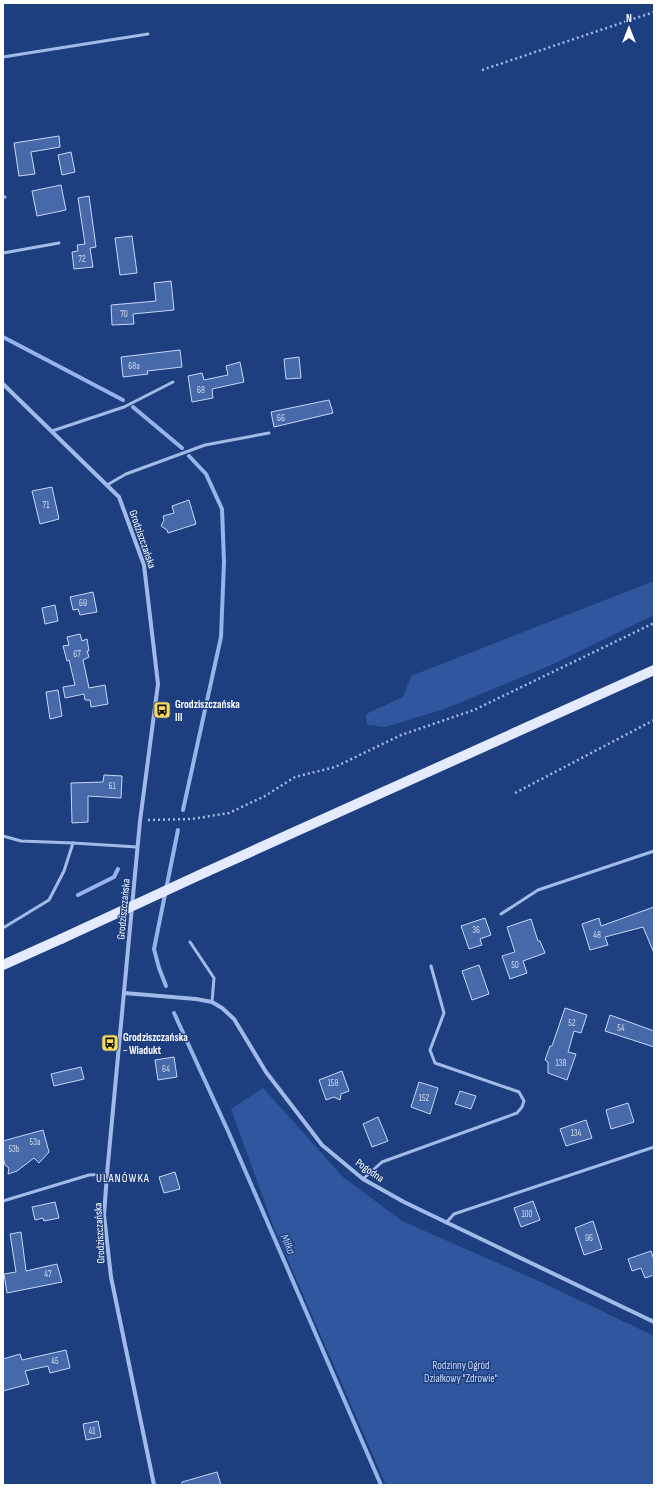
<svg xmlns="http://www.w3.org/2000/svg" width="657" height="1488" font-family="'Sofia Sans Condensed',sans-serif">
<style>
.green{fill:#30579d}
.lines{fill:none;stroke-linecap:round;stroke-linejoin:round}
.stream{stroke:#95b4ea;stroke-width:4}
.building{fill:#4669a9;stroke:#c5d7f6}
.path{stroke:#a1bbe8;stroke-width:2.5;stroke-dasharray:2 3;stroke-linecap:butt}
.service{stroke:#a1bbe8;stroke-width:3}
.minor{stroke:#a1bbe8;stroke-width:4}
.primary{stroke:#e4ebfe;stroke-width:10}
.primary-bridge{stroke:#e4ebfe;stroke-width:10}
.labels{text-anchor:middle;stroke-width:3;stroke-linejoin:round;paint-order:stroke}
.number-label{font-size:9px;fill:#d1daea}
.street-label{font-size:11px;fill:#fff;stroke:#1e3f7f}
.poi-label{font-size:11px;font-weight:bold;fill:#fff;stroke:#1e3f7f;text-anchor:start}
.park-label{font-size:11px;fill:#c5d7f6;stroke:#1e3f7f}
.neighbourhood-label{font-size:12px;letter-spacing:1px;fill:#fff;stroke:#1e3f7f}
.water-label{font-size:12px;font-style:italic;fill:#adc5f0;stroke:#1e3f7f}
</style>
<rect width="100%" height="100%" fill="#1e3f7f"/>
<g class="green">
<polygon points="654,581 654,615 549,666 444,709 385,727 367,725 366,714 403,697 411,676"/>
<polygon points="263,1088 343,1177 402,1221 543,1283 654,1336 654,1485 386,1485 274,1228 231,1109"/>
</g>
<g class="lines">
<g class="stream">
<polyline points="3,337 123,400"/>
<polyline points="133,407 182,448"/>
<polyline points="183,810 221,637 224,562 222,509 206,474 189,456"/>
<polyline points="78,895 114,877 118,869"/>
<polyline points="166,986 159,968 154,949 178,830"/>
<polyline points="174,1013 228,1131 381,1485"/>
</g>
</g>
<g class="building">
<polygon points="59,136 60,147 31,152 35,174 19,176 14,143"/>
<polygon points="71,152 75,172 62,175 58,155"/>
<polygon points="61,185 66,210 37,216 32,191"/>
<polygon points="89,196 96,247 90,248 93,267 74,269 72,252 78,251 77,245 85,244 78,198"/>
<polygon points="132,236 137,273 120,275 115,238"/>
<polygon points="171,281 174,310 133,314 134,324 112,325 111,305 156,301 154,283"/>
<polygon points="180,350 182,367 147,371 148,374 123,377 121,357"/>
<polygon points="299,357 301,378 286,379 284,359"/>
<polygon points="240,362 244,382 212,389 213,398 192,402 188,376 202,373 204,380 228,375 226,366"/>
<polygon points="329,400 333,413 274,427 271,412"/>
<polygon points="52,487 59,519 40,524 32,491"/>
<polygon points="189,500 196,524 168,533 167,530 161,526 164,520 163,516 174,513 172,506"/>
<polygon points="93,592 97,612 80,615 78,609 73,610 70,597"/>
<polygon points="55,605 58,621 45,624 42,608"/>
<polygon points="80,634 82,641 87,639 89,651 87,651 89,657 83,660 89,688 105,685 108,704 91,707 90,700 85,700 84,694 65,698 63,687 75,685 69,660 67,661 63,646 69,645 67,637"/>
<polygon points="58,690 62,716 50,719 46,692"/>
<polygon points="104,775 122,776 121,798 88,796 88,822 72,823 71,783 103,782"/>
<polygon points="654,907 654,953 643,927 605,937 608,945 590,950 582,924 599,918 601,926"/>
<polygon points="485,918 491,935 480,939 482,945 469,949 461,926"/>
<polygon points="531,919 538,941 540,941 545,953 523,961 527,973 510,979 502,956 515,952 507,927"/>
<polygon points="479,965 489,994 472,1000 462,971"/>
<polygon points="565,1008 587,1015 581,1033 574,1031 568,1052 576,1054 567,1080 548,1073 548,1062 545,1060 550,1046 552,1046"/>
<polygon points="610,1015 654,1031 654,1047 605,1031"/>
<polygon points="174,1057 177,1077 158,1080 155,1060"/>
<polygon points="81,1067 84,1079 54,1086 51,1074"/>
<polygon points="342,1071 349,1091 341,1094 340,1100 334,1097 326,1100 319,1080"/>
<polygon points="419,1082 438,1088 430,1114 411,1107"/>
<polygon points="460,1091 476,1096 471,1109 455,1104"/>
<polygon points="628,1103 634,1122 611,1129 606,1110"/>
<polygon points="378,1117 388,1141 372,1147 363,1124"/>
<polygon points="586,1120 592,1138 566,1146 560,1129"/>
<polygon points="43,1130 49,1152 39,1163 34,1158 17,1171 8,1174 9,1168 5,1165 3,1157 3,1141"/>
<polygon points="175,1172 180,1189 164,1193 159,1177"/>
<polygon points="533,1201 540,1220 521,1227 514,1208"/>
<polygon points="55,1202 59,1218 44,1221 43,1218 35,1220 32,1207"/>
<polygon points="593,1221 602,1249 584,1255 575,1228"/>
<polygon points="21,1232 26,1271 57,1264 62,1282 7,1293 4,1274 16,1272 10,1234"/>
<polygon points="651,1251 654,1260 654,1275 645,1278 641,1268 632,1271 628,1259"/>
<polygon points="66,1350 70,1368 50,1373 48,1366 25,1371 29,1384 3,1391 3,1359 20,1354 22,1360"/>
<polygon points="98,1421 101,1437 86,1440 83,1424"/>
<polygon points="217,1472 221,1485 182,1485 182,1482"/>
</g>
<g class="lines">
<g class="path">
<polyline points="482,70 654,12"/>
<polyline points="515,793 654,720"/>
<polyline points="148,820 192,819 229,813 265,796 295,777 335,767 401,735 474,710 654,623"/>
</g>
<g class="service">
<polyline points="3,57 148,34"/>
<polyline points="3,197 5,197"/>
<polyline points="3,253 59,243"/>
<polyline points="52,431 124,407 173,382"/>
<polyline points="107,485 126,474 205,445 269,433"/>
<polyline points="3,836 21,841 73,843 64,871 49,900 3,928"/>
<polyline points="73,843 137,847"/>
<polyline points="501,914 538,890 654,851"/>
<polyline points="190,942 214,978 212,1002"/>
<polyline points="363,1179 382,1162 517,1113 522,1107 524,1101 519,1092 435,1063 430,1050 444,1013 431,966"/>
<polyline points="3,1201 89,1175 107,1174"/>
<polyline points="446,1223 454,1214 654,1147"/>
</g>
<g class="minor">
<polyline points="3,384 119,497 144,565 158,684 140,821 107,1174 104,1215 111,1277 154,1485"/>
<polyline points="124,993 196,999 212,1002 222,1008 234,1019 266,1072 322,1145 363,1179 404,1202 654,1322"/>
</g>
<g class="primary">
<polyline points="206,872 654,670"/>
<polyline points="3,965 61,939"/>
</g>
<polyline class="primary-bridge" points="61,939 206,872"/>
</g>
<defs>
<symbol id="bus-square" viewBox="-11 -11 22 22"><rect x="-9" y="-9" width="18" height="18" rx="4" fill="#f7da60" stroke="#1e3f7f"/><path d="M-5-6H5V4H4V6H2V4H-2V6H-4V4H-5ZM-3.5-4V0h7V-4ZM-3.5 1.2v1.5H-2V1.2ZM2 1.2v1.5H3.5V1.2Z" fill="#111"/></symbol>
</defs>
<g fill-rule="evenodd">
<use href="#bus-square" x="152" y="700" width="20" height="20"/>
<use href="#bus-square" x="100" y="1033" width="20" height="20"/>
</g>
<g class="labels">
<g class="number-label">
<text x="82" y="262">72</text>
<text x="124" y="317">70</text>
<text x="134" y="369">68a</text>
<text x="201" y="393">68</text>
<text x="281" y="421">66</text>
<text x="46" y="508">71</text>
<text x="83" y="606">69</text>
<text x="77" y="657">67</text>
<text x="112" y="789">61</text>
<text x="476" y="933">36</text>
<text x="597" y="938">48</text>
<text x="515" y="968">50</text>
<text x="572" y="1026">52</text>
<text x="621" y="1031">54</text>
<text x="561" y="1066">138</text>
<text x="166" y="1072">64</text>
<text x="333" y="1086">158</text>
<text x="424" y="1101">152</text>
<text x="576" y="1136">134</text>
<text x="35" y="1145">53a</text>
<text x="14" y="1152">53b</text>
<text x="527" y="1217">100</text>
<text x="589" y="1241">96</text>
<text x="48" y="1277">47</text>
<text x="55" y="1364">45</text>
<text x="92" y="1434">41</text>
</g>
<g class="street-label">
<text transform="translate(143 539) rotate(71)" y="4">Grodziszczańska</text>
<text transform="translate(123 909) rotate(-85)" y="4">Grodziszczańska</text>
<text transform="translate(370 1170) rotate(35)" y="4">Pogodna</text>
<text transform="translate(99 1233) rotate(-93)" y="4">Grodziszczańska</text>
</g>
<g class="poi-label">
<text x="175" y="708">Grodziszczańska<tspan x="175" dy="13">III</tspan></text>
<text x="123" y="1041">Grodziszczańska<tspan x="123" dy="13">- Wiadukt</tspan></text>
</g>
<g class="park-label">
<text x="461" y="1369">Rodzinny Ogród<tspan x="461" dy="13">Działkowy "Zdrowie"</tspan></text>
</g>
<g class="neighbourhood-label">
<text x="123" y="1182">ULANÓWKA</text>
</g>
<g class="water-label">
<text transform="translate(288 1244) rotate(67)" y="4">Miłka</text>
</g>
</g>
<rect width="657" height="1488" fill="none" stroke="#ffffff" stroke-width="8"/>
<g transform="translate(629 28)" stroke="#1e3f7f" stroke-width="3" paint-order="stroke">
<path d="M0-3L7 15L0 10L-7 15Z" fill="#ffffff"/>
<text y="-6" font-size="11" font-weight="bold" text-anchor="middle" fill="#ffffff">N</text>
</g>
</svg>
